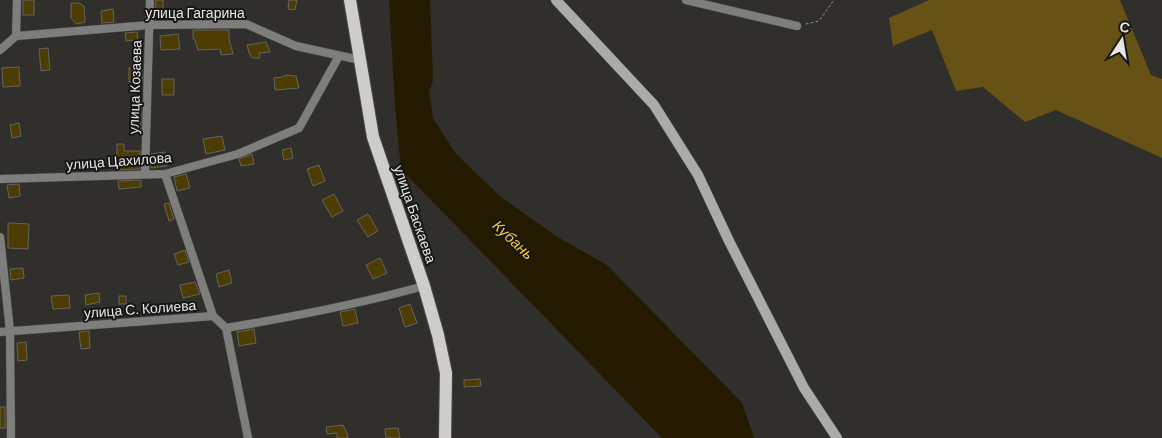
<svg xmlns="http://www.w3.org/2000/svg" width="1162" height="438" font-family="Barlow,sans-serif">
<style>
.green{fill:#665214}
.water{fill:#241a00}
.building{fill:#4e3d02;stroke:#646361}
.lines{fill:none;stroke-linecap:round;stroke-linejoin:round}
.street-casing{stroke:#4d4c4a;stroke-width:9}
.secondary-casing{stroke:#4d4c4a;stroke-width:11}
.primary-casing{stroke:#4d4c4a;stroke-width:14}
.path{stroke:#949391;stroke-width:1;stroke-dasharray:2.5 2.5;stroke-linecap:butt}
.street{stroke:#7e7e7d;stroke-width:8}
.secondary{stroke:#ababa9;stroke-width:10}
.primary{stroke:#cecdcb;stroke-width:12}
.labels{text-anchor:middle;stroke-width:4;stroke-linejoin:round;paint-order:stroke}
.street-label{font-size:14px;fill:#e8e7e6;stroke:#171716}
.water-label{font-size:15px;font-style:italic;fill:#f2c73f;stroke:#171716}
</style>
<rect width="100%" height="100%" fill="#302f2c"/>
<polygon class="green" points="929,0 1120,0 1151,75 1162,79 1162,158 1056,110 1025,122 983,87 956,91 932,30 893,46 889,18"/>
<polygon class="water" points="389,0 430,0 433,80 429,92 433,118 456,154 501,197 559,238 607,265 742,403 754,438 662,438 401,169 395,106"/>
<g class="building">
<rect x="23" y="0" width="11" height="15"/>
<polygon points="156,0 163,0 163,17 155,17"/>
<polygon points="289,0 297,0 295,10 288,9"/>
<polygon points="71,3 79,3 84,6 85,22 76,24 71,18"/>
<polygon points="113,9 114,22 102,23 101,11"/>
<polygon points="193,30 229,30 229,39 233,54 221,55 220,49 198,50 195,40 193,39"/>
<polygon points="137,32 138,40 126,41 125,33"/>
<polygon points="178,34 180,49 161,50 160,36"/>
<polygon points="266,42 270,52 259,53 260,58 252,58 249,53 247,45"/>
<polygon points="48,48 50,70 41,71 39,49"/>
<polygon points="19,67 20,86 3,87 2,68"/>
<rect x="129" y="68" width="13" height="14"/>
<polygon points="287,75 296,76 299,88 275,90 274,78 282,77"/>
<rect x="162" y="79" width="12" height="16"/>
<polygon points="141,105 141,130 133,130 132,106"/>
<polygon points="19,123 21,136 12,138 10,125"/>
<polygon points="222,136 225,150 206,154 203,139"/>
<polygon points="117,144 124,144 124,151 140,151 140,169 117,170"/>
<polygon points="291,148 293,158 284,160 282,150"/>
<polygon points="165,152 167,166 151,168 151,154"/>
<polygon points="252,154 254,164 241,166 239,159"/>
<polygon points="319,165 325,181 313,186 307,169"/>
<polygon points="186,174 190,188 177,191 174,177"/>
<polygon points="141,180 141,187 119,189 118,181"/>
<polygon points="19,184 20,196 9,198 7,185"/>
<polygon points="334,194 343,211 332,217 322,200"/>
<polygon points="169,203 174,219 169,221 164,204"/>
<polygon points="368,214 378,231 368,237 357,220"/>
<polygon points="8,223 29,224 28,249 8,248"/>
<polygon points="185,250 189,262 178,265 174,254"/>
<polygon points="380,258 387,273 373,279 366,265"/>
<polygon points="23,268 24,278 11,280 10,269"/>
<polygon points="229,270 232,283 219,287 216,274"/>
<polygon points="195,282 200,294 183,298 180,285"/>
<polygon points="99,293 100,302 86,305 85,295"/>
<polygon points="69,295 70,308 53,309 51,296"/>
<rect x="119" y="296" width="7" height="8"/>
<polygon points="410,304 417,323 405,327 399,308"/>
<polygon points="355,309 358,323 343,326 340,312"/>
<polygon points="254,329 256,343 239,346 237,332"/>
<polygon points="89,331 90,348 81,349 79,332"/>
<polygon points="26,342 27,360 18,361 17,343"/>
<polygon points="480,379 481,386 464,387 464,380"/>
<rect x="0" y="407" width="5" height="21"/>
<polygon points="343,425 347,433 348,438 337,438 337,433 327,434 326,427"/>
<polygon points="398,428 400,438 386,438 385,429"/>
</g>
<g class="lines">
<defs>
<g id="street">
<polyline points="686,0 797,26"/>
<polyline points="16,36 17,0"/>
<polyline points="0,50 16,36 150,25 246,24 296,46 360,60"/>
<polyline points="145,174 150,0"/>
<polyline points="165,174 213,316"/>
<polyline points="0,179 165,174 238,154 299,128 339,56"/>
<polyline points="0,237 10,331 11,438"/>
<polyline points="226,328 248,438"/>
<path d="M 0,332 L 213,316 L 226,328 C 292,317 359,304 424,286"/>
</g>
<polyline id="secondary" points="556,0 654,105 698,175 729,241 804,388 837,438"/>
<polyline id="primary" points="350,0 373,137 424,286 438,335 446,373 445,438"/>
</defs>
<use href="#street" class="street-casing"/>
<use href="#secondary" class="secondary-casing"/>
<use href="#primary" class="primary-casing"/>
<polyline class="path" points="806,24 819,21 834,0"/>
<use href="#street" class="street"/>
<use href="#secondary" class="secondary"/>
<use href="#primary" class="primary"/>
</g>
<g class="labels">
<g class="street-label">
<text x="195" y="18">улица Гагарина</text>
<text transform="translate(135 87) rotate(-88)" y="5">улица Козаева</text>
<text transform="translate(119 161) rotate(-4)" y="5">улица Цахилова</text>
<text transform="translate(415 214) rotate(71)" y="5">улица Баскаева</text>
<text transform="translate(140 309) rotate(-4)" y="5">улица С. Колиева</text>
</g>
<g class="water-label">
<text transform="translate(513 240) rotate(43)" y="5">Кубань</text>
</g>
</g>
<g transform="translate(1122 40) rotate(12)" stroke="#171716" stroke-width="4" paint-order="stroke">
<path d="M0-4L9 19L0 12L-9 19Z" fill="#e8e7e6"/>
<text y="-8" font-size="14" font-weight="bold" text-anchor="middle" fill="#e8e7e6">С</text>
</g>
</svg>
